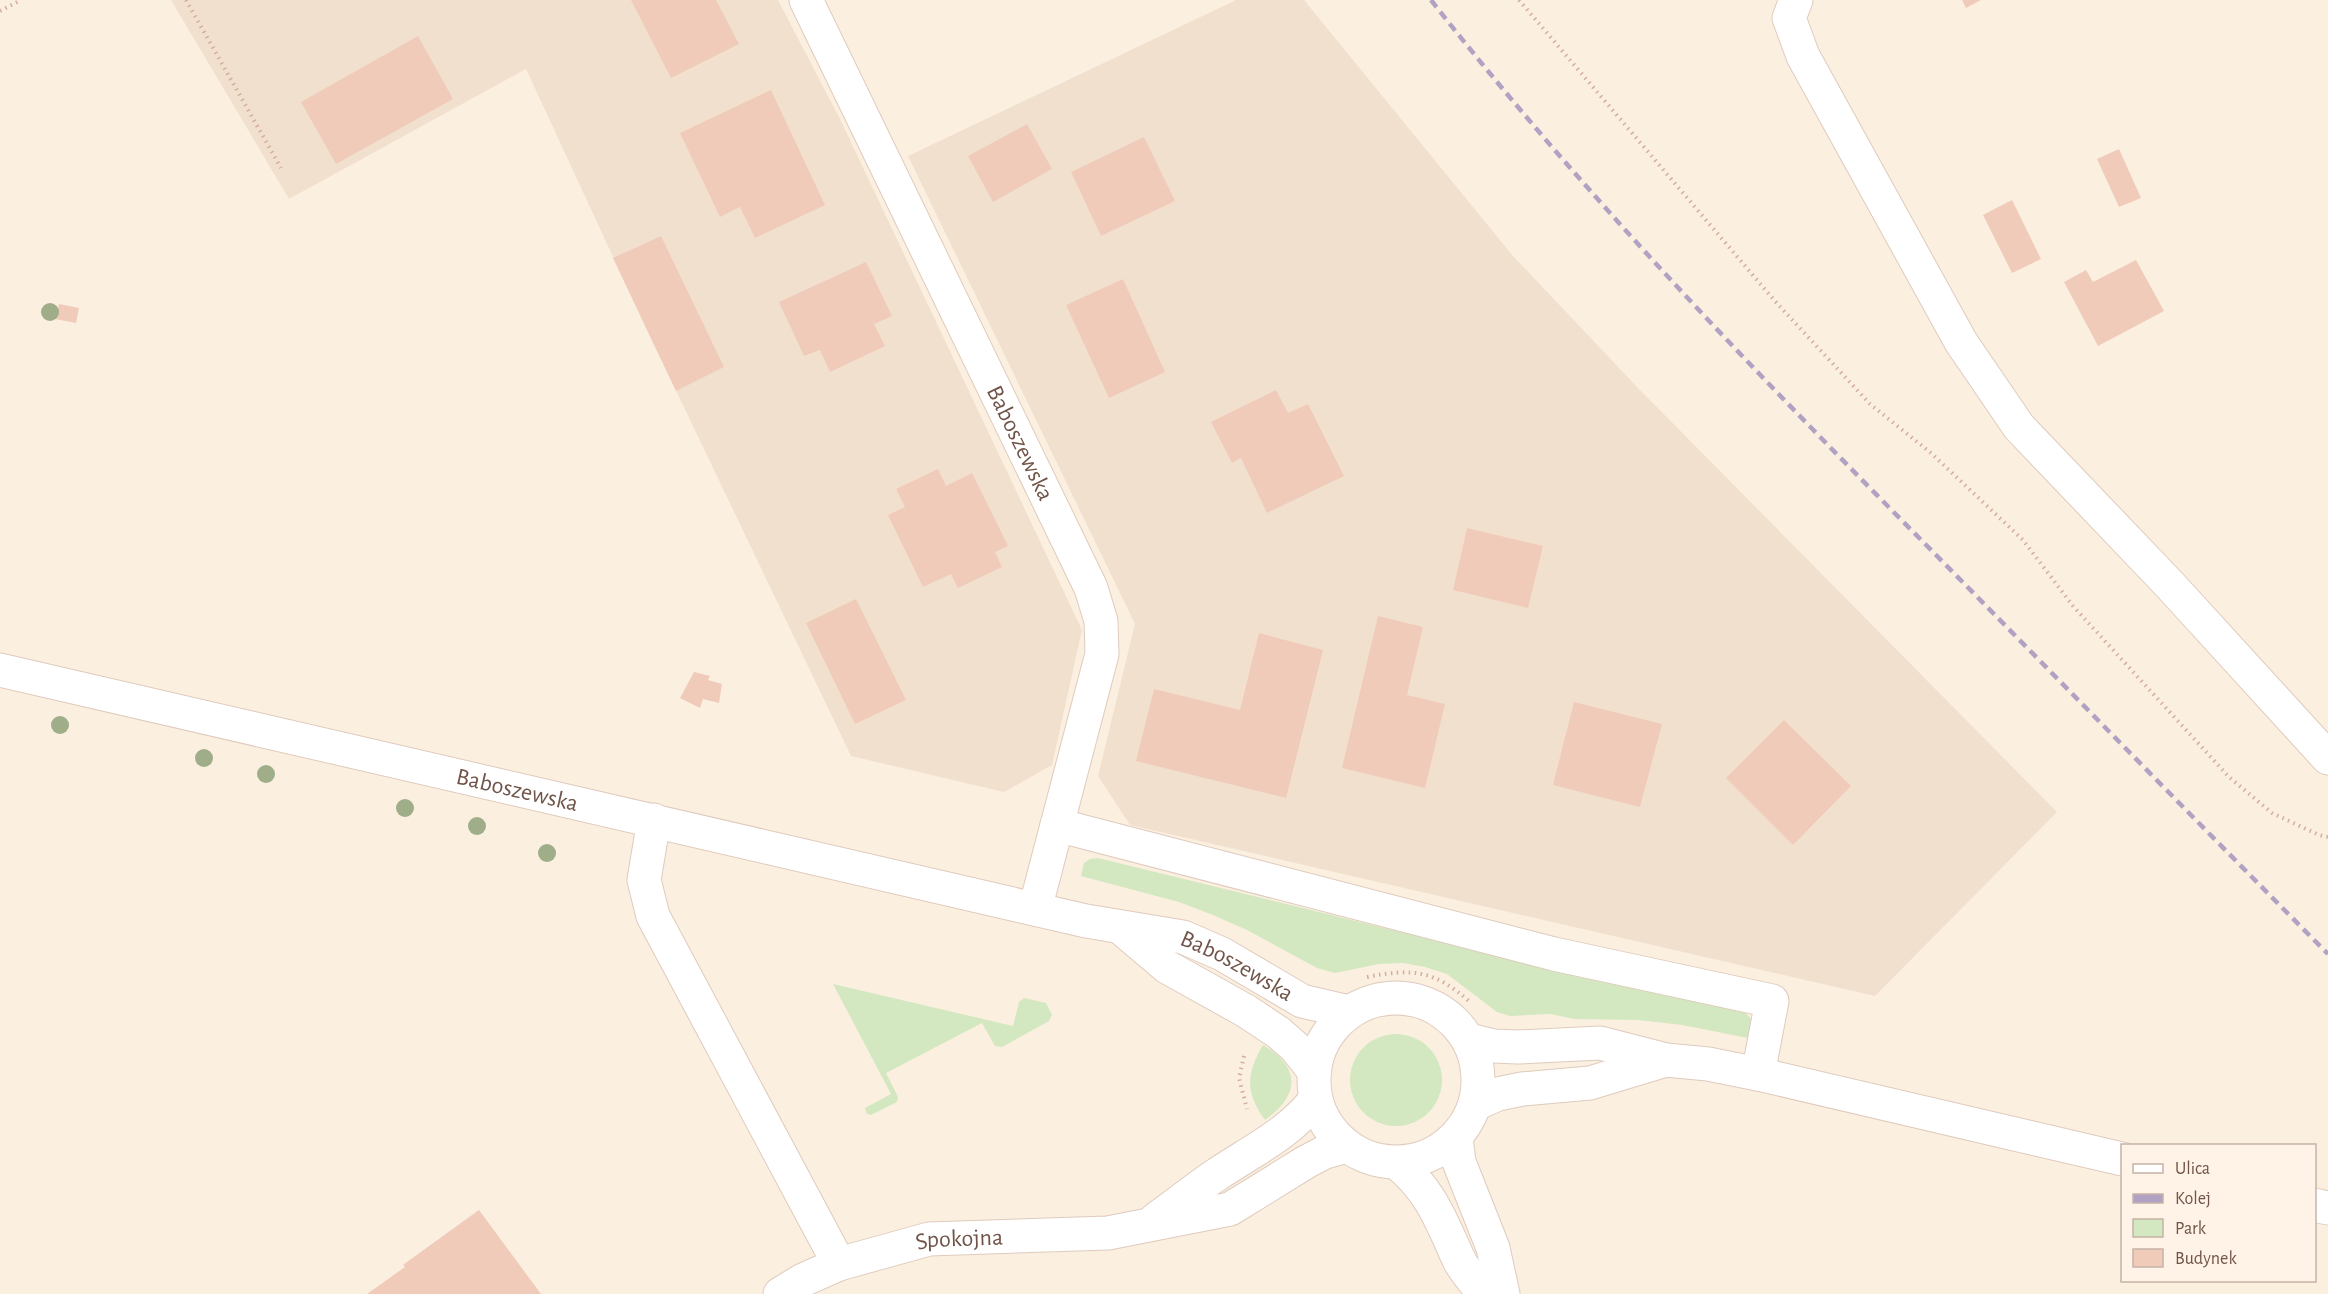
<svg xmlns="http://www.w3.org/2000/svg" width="2328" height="1294" font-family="'Alegreya Sans',sans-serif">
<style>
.residential{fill:#f2e0cf}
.green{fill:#d3e8c0}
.building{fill:#f0cbb9}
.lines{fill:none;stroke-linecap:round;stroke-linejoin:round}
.minor-casing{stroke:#dfcbbd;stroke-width:35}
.path{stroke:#d4ae9d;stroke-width:4;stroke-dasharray:1.5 4.5;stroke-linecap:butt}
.minor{stroke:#fff;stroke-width:33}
.rail{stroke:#b1a1c3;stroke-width:4.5;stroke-dasharray:9 6;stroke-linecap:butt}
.tree{fill:#9fad89}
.labels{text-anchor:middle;stroke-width:6;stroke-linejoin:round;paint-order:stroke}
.street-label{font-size:24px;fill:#715449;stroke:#fef3e6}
</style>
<rect width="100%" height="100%" fill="#fbefe0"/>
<g class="residential">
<polygon points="171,0 778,0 841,121 1082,630 1052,765 1004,792 851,756 646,328 526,69 289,199"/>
<polygon points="1236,0 1304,0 1513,256 1639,389 2057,812 1875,996 1130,825 1098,776 1135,624 908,156"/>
</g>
<g class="green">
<polygon points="1098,858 1601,981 1721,1004 1745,1012 1751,1019 1754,1028 1753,1039 1682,1025 1638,1020 1575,1019 1550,1014 1510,1016 1497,1012 1447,974 1425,967 1403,963 1379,964 1335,973 1317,968 1247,930 1213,915 1179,902 1081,876 1084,863 1090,859"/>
<polygon points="833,984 1013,1026 1019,1002 1024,998 1046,1003 1052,1015 1049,1021 1002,1047 995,1046 982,1023 886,1073 898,1097 897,1102 871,1115 867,1114 865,1108 891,1094"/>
<circle cx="1396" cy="1080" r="46"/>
<path d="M 1263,1045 C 1301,1067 1300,1095 1265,1120 C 1245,1092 1246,1074 1263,1045 Z"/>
</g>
<g class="building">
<polygon points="631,0 716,0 739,44 671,78"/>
<polygon points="1962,0 1981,0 1966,8"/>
<polygon points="418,36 453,99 336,164 301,102"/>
<polygon points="771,90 825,205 755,238 740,207 720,217 680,133"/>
<polygon points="1027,124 1052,169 993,202 968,156"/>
<polygon points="1144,137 1175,201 1101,236 1071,172"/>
<polygon points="2119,149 2141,198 2119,207 2097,159"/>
<polygon points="2012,200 2041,259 2012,273 1983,215"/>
<polygon points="661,236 724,367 676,391 613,258"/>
<polygon points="2136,260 2164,311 2098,346 2064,282 2086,270 2093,282"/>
<polygon points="866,262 892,316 874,324 885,346 830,372 820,350 804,356 779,302"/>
<polygon points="1123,279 1165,372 1109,398 1066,305"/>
<polygon points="59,304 79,308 76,323 55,319"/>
<polygon points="1276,390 1288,413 1308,404 1344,476 1267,513 1241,458 1232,463 1211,422"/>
<polygon points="938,469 946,486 972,473 1008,546 995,552 1002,567 958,588 951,574 923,587 888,515 905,507 896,489"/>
<polygon points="1467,528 1543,546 1528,608 1453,590"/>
<polygon points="856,599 906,700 855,724 806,623"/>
<polygon points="1378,616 1423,627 1407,695 1445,704 1425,788 1342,768"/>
<polygon points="1259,633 1323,650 1286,798 1136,761 1154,689 1240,710"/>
<polygon points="694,672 710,676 708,680 722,684 719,703 703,699 700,708 680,698"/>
<polygon points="1574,702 1662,724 1640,807 1553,785"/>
<polygon points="1784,720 1851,786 1793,845 1726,778"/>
<polygon points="479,1210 541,1294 367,1294 405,1267 403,1265 407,1262"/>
</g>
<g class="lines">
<defs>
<g id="minor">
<path id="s1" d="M 806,0 L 1091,588 L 1101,621 L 1102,654 L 1035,909"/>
<polyline points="1796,0 1789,18 1803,56 1961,342 2019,427 2170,585 2328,758"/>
<path id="s2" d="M 0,670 L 1086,921 L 1183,937 L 1222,954 L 1302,1001 L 1349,1012"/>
<polyline points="654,820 644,880 653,916 839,1264"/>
<polyline points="1057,825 1554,954 1772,1001 1758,1074"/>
<polyline points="1121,928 1167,967 1246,1011 1279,1033 1296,1048 1314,1071"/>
<circle cx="1396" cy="1080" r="82"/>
<polyline points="1469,1040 1494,1046 1518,1047 1600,1043 1666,1060 1708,1064 1758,1074 2122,1159"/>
<polyline points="1475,1104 1498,1094 1522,1089 1590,1083 1666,1060"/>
<polyline points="1456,1138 1459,1162 1493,1248 1503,1294"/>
<path d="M 1397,1163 C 1431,1190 1442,1223 1459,1260 C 1465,1272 1476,1283 1484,1294"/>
<polyline points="2314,1205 2328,1208"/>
<path d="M 1156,1219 C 1176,1205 1195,1189 1216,1175 C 1250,1152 1289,1134 1315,1100"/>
<path id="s3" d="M 780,1294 L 803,1280 L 839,1264 L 929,1239 L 1108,1233 L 1230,1209 L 1306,1162 L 1325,1152 L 1347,1146"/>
</g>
</defs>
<use href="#minor" class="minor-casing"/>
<g class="path">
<polyline points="186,0 281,168"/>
<polyline points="1519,0 1774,300 1870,404 1931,453 2023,540 2073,606 2229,777 2272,813 2319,835 2328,837"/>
<polyline points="0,11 21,0"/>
<path d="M 1367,977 C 1413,968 1434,970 1470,1002"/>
<polyline points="1244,1056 1239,1078 1247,1109"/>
</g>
<use href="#minor" class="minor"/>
<path class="rail" d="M 1431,0 C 1585,197 1760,377 1936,555 C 2067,688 2197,822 2328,954"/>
</g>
<g class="tree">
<circle cx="50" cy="312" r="9"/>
<circle cx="60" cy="725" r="9"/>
<circle cx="204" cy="758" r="9"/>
<circle cx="266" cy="774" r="9"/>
<circle cx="405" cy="808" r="9"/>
<circle cx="477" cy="826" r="9"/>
<circle cx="547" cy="853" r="9"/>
</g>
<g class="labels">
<g class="street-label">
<text dy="8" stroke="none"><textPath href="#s1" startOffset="492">Baboszewska</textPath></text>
<text dy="8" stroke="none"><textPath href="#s2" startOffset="531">Baboszewska</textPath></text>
<text dy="8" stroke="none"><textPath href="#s2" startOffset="1274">Baboszewska</textPath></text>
<text dy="8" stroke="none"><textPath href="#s3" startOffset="190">Spokojna</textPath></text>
</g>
</g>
<rect x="2121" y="1144" width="195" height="138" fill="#fef3e6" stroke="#c6b3a7" stroke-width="1.5"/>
<rect x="2133" y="1164" width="30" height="9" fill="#ffffff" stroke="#c6b3a7" stroke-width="1.5"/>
<text x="2175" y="1174" font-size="18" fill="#715449">Ulica</text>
<rect x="2133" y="1194" width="30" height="9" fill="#b1a1c3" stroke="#c6b3a7" stroke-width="1.5"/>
<text x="2175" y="1204" font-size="18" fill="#715449">Kolej</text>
<rect x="2133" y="1219" width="30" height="18" fill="#d3e8c0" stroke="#c6b3a7" stroke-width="1.5"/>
<text x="2175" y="1234" font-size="18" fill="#715449">Park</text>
<rect x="2133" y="1249" width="30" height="18" fill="#f0cbb9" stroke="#c6b3a7" stroke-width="1.5"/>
<text x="2175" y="1264" font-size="18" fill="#715449">Budynek</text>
</svg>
